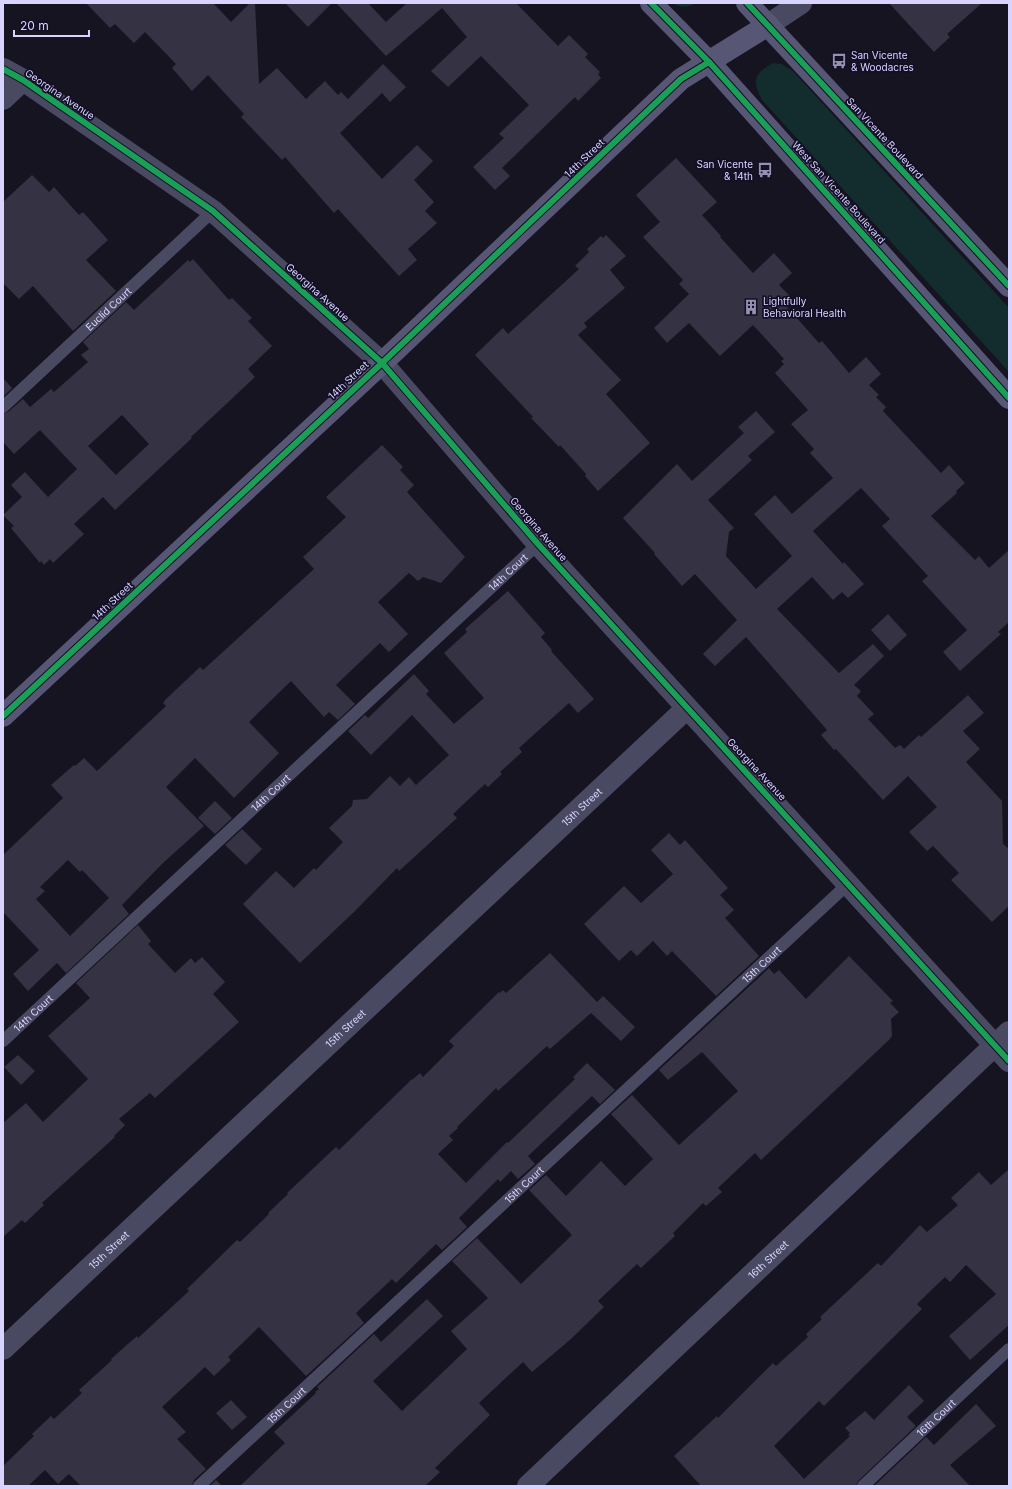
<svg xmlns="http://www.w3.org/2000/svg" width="1012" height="1489" font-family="Inter,sans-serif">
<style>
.green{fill:#132c2d}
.building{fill:#343243;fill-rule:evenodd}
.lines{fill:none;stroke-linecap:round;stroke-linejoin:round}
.lane{stroke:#4a4962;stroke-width:12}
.street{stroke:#4a4962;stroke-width:22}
.secondary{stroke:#575674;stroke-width:22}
.cycleway-casing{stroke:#130f26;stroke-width:8}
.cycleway{stroke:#1a9f57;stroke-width:6}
.labels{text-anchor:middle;stroke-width:3.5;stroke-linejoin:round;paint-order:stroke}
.poi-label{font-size:10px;fill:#d9d4ff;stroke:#130f26;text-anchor:start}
.street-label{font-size:10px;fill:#d9d4ff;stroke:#130f26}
</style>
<rect width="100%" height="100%" fill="#161421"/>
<g class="green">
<path d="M 672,3 L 696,3 C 687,8 680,8 672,3 Z"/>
<path d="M 773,63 L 782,64 L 793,71 L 1009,308 L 1009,372 L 762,100 C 752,81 753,74 773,63 Z"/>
</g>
<g class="building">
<polygon points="86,3 213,3 231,22 250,3 255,3 259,84 277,68 306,99 325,81 338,95 341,92 348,99 383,64 406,87 390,102 382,93 340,133 382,179 417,145 433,161 414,180 434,202 425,211 437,223 408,249 417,260 399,276 338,209 334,213 285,157 282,160 241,117 244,114 208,75 192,91 172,68 176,64 145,32 134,43 115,24 110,28"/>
<polygon points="285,3 332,3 308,27"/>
<polygon points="336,3 368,3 386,22 407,3 516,3 558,46 569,35 588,54 585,57 600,72 598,74 601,78 578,101 575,97 502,168 510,176 495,190 473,167 504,138 499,134 529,105 481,56 448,87 431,71 467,37 442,8 386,56"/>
<polygon points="889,3 982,3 947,34 950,37 934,52"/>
<polygon points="676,158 717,202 702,215 721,236 720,237 753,273 774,253 792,273 779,285 794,300 787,307 819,343 822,341 849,373 866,357 881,374 869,385 879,395 876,397 886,407 883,411 941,473 949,465 965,483 956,491 957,493 931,516 975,560 979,556 989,568 1009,550 1009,622 998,632 1001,634 960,671 943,652 967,630 922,581 928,576 882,526 890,519 861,488 813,531 843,564 844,562 864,584 848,598 842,592 833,600 812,577 777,609 839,673 873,644 884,656 854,685 861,691 857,696 874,714 868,719 895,748 900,745 904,749 919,735 921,737 968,695 984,713 963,731 980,749 966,762 1002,801 1003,844 1009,849 1009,906 992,922 951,880 959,873 933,846 927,851 909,832 937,807 908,776 883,800 836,749 834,750 821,735 827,730 746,637 715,666 703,654 737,620 695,574 682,586 654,554 655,553 623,518 677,464 692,481 744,433 738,427 756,411 775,432 748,456 752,460 708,500 734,528 729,532 726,556 756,589 792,556 754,514 775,495 792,514 833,478 810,453 814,449 791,424 808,410 775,373 784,364 781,361 784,359 753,325 720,356 689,323 667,343 654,328 689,294 679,284 683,280 643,237 660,222 636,195"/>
<polygon points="32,175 49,192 54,187 79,215 83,212 108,240 86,260 116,291 73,331 33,286 19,299 3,283 3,202"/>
<polygon points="606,235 626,256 610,270 625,288 584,323 587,327 578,335 621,380 606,394 650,443 598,491 585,476 586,474 560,445 559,447 531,418 533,417 475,355 503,328 508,334 579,269 575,266 589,252 587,249 601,236 603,238"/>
<path d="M 193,259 L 229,300 L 232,298 L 252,318 L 248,321 L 272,346 L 248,369 L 255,377 L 191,437 L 192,438 L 115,510 L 103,497 L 74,524 L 84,534 L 53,563 L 50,559 L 44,565 L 41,561 L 40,563 L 11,528 L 14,526 L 3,515 L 22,497 L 11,485 L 25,472 L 48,497 L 77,469 L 40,430 L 14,454 L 3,442 L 3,414 L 8,412 L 23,399 L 30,407 L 51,389 L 54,392 L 88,362 L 81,355 L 89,349 L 83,342 L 126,302 L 134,310 L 188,260 L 190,262 ZM 122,415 L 149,444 L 116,475 L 88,446 Z"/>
<polygon points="3,378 12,388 3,397"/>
<path d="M 382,445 L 403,467 L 400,470 L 414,485 L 407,492 L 465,557 L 441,583 L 423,577 L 418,581 L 409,573 L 378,602 L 408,634 L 389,652 L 380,643 L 336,685 L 355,704 L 338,720 L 329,712 L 324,717 L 291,681 L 249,722 L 279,753 L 234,798 L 195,758 L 166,787 L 204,826 L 163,863 L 122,905 L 129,914 L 66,973 L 57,963 L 28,991 L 13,974 L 39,950 L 3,912 L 3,855 L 63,798 L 51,785 L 74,765 L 75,766 L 84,758 L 97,771 L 166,706 L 163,703 L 166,699 L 200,667 L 203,670 L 314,569 L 303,557 L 346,517 L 326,497 ZM 68,860 L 80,872 L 82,870 L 109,898 L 70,936 L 36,899 L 45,891 L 40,887 Z"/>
<polygon points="508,591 545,633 541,637 552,650 551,651 594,699 578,713 569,703 519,748 522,752 500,772 502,774 488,787 485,784 453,814 457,818 399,871 397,868 354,912 300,963 243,904 276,871 294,888 314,868 316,870 343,842 329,828 352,806 353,800 367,799 390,776 400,786 409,777 416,785 449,755 412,715 371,755 348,731 365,715 368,718 414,674 429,691 426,694 454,724 484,698 444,653 467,632 465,629"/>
<polygon points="888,614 907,635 890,651 871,630"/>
<polygon points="215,801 232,818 215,834 198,818"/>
<polygon points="242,829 262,849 246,865 225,845"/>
<polygon points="669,833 680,845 685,840 728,888 720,895 734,910 725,918 759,956 716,996 672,951 667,956 653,941 637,956 631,950 619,961 584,924 624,886 641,903 673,874 651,850"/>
<polygon points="138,925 151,941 148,944 175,973 191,958 195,963 202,957 225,982 213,994 239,1022 155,1098 150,1093 119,1119 125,1125 114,1136 115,1137 42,1203 44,1205 25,1223 22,1220 3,1237 3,1123 26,1103 43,1122 88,1079 48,1036 90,998 76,983"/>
<polygon points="550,953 597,1002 603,996 635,1027 621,1041 591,1013 550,1049 547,1046 498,1091 496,1088 457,1127 458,1128 449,1136 453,1140 438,1154 466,1183 507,1142 508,1143 575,1079 573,1077 587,1063 615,1090 600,1104 592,1096 528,1156 535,1164 518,1179 511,1171 500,1182 498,1179 459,1218 467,1227 442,1250 436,1244 396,1283 392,1279 356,1313 364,1323 306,1376 259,1327 228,1357 231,1360 214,1376 205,1367 162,1407 186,1432 177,1439 206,1469 194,1480 192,1486 81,1486 69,1474 58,1484 45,1470 28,1486 3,1486 3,1466 34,1436 32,1434 51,1416 54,1419 82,1393 79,1390 112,1360 111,1359 137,1336 138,1338 189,1291 187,1289 237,1240 240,1242 268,1215 269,1212 288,1194 287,1193 336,1147 339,1150 412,1079 412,1080 420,1073 423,1077 454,1046 449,1041 499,992 500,993 503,990 506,993"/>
<polygon points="849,956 893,1001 890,1003 899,1012 891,1019 892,1036 889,1040 761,1160 755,1153 718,1188 722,1192 706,1206 703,1203 673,1233 675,1236 641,1268 637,1264 598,1301 604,1307 571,1339 532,1372 523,1362 479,1403 490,1415 435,1468 440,1472 425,1486 240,1486 285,1443 274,1432 316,1393 315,1392 319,1389 317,1387 374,1334 381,1342 427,1299 443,1316 373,1381 402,1411 467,1349 451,1331 488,1298 452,1261 477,1238 521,1284 572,1235 529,1190 546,1175 566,1196 601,1161 625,1186 653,1159 611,1114 632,1095 679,1145 738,1091 702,1052 668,1080 659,1070 769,968 774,974 779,970 806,999"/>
<polygon points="18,1055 35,1071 21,1085 4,1067"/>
<polygon points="1009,1169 1009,1325 970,1360 949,1336 996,1294 966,1265 950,1282 945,1277 917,1304 922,1309 824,1406 819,1401 774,1446 804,1479 850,1436 848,1435 850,1433 845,1428 865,1411 874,1420 909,1385 924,1401 907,1417 916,1426 858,1481 856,1486 701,1486 674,1456 717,1416 718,1418 773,1363 776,1366 808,1337 806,1334 822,1319 820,1317 878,1263 881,1266 920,1225 927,1232 958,1205 951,1198 979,1172 991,1185"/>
<polygon points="231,1400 247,1417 232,1430 216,1413"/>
<polygon points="976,1404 996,1426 950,1465 970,1486 874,1486 926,1437 934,1445"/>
<polygon points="216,1480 222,1486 210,1486"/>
</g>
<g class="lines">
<g class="lane">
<path id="s1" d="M 3,407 L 213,211"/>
<path id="s2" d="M 3,1041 L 538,544"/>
<path id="s3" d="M 199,1486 L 848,884"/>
<path id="s4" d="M 863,1486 L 1009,1349"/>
</g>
<g class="street">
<polyline points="768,25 801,3"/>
<polyline points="3,69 23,80 213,211 382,363 538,544 1009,1061"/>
<polyline points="3,99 23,80"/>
<path id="s5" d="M 3,1349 L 687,708"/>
<path id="s6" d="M 528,1486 L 1009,1032"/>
</g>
<g class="secondary">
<polyline points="651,3 709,62 1009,398"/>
<polyline points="747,3 1009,286"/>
<polyline points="3,716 382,363 681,79 768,25"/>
</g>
<defs>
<g id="cycleway">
<polyline points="651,3 709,62 1009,398"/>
<polyline points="747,3 1009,286"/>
<polyline points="3,69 23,80 213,211 382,363 538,544 1009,1061"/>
<polyline points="3,716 382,363 681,79 709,62"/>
</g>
</defs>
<use href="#cycleway" class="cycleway-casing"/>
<use href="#cycleway" class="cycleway"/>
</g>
<defs>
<symbol id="bus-bare" viewBox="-9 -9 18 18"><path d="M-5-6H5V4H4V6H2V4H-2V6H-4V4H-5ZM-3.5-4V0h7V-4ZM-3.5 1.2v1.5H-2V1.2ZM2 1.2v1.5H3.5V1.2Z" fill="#9591b1" stroke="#130f26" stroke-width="2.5" paint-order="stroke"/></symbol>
<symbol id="building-bare" viewBox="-9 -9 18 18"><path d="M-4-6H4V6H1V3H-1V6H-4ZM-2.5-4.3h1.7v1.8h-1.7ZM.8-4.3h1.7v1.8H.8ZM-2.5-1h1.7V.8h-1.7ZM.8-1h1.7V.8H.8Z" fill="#9591b1" stroke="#130f26" stroke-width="2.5" paint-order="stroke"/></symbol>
</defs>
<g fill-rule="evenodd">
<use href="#bus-bare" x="828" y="50" width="22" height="22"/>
<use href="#bus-bare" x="754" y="159" width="22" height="22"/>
<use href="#building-bare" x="740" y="296" width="22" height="22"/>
</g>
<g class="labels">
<g class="poi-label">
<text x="851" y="59">San Vicente<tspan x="851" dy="12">&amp; Woodacres</tspan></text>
<text x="753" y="168" text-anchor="end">San Vicente<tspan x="753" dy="12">&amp; 14th</tspan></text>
<text x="763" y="305">Lightfully<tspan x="763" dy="12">Behavioral Health</tspan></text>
</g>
<g class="street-label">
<text transform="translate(60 94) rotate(34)" y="4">Georgina Avenue</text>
<text transform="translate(885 138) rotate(47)" y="4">San Vicente Boulevard</text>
<text transform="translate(584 158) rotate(-44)" y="4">14th Street</text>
<text transform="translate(839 192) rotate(48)" y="4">West San Vicente Boulevard</text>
<text transform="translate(318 292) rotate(42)" y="4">Georgina Avenue</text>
<text dy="4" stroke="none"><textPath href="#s1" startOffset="144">Euclid Court</textPath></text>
<text transform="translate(348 380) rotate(-43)" y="4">14th Street</text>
<text transform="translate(539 529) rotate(49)" y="4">Georgina Avenue</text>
<text dy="4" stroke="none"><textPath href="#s2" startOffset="689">14th Court</textPath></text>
<text transform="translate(112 601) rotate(-43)" y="4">14th Street</text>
<text transform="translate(757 769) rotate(47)" y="4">Georgina Avenue</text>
<text dy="4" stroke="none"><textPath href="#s2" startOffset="365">14th Court</textPath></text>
<text dy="4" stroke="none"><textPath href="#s5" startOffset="793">15th Street</textPath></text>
<text dy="4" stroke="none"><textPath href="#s3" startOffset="767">15th Court</textPath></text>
<text dy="4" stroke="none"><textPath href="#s2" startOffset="41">14th Court</textPath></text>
<text dy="4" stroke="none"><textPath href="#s5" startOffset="469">15th Street</textPath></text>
<text dy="4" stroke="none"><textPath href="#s3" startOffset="443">15th Court</textPath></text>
<text dy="4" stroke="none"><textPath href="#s5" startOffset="145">15th Street</textPath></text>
<text dy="4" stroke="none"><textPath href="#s6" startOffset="330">16th Street</textPath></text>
<text dy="4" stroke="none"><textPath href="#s3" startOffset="119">15th Court</textPath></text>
<text dy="4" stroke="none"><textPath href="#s4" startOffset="100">16th Court</textPath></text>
</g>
</g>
<rect width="1012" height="1489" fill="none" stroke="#d9d4ff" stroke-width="8"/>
<path d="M14 30v6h75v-6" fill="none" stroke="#d9d4ff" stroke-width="2"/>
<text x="20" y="30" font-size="12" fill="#d9d4ff" stroke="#130f26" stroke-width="3" paint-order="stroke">20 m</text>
</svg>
